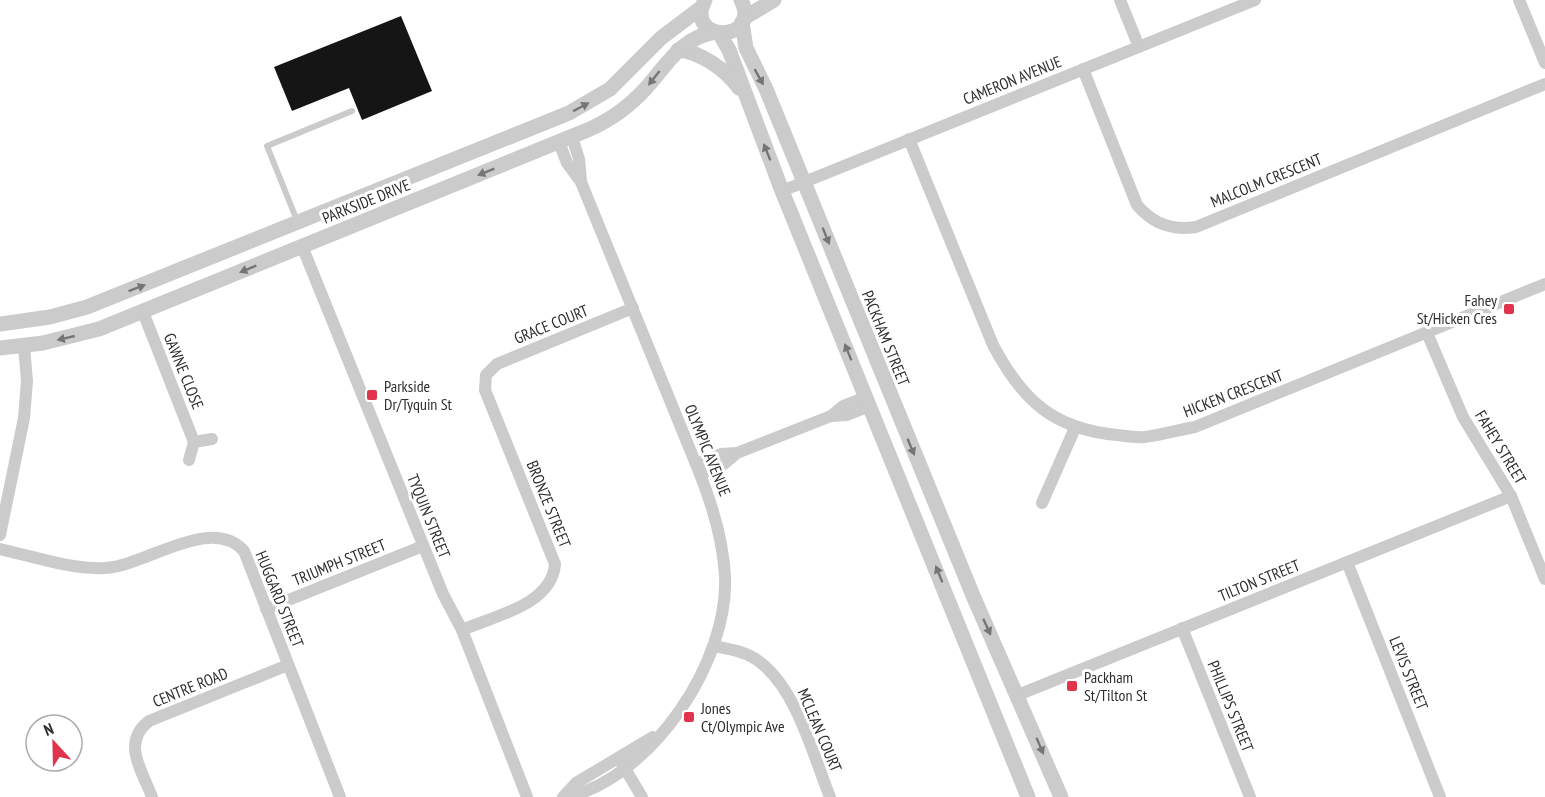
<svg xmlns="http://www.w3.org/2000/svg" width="1545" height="797" font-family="'PT Sans Narrow',sans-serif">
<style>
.building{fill:#151515}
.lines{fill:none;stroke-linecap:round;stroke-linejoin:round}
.service{stroke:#cbcbcb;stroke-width:6}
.minor{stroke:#cbcbcb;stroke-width:12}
.tertiary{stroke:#cbcbcb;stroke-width:15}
.oneway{fill:#757575}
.poi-dot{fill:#e0344d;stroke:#fff;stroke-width:2}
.labels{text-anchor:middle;stroke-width:6;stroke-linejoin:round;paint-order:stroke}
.street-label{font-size:16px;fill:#2e2e2e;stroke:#fff}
.poi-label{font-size:16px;fill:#2e2e2e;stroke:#fff;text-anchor:start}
</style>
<rect width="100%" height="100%" fill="#fff"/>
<polygon class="building" points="401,16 432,91 362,120 349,88 292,111 274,67"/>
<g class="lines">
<polyline class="service" points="298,223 267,146 352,111"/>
<g class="minor">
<polyline points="1120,0 1139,47"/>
<polyline points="1519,0 1545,63"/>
<path d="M 1083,69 L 1137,205 C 1153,224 1172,231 1196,227 L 1545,84"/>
<polyline points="572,137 579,159 581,181"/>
<path d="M 909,139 L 993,345 C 1022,400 1053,429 1117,435 C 1126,436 1136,438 1145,437 C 1161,435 1178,430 1195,427 L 1545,284"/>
<path d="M 559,142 L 567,163 L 581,182 L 700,474 C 713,507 723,540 725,576 C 729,661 653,776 568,797"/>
<polyline points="782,191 1255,0"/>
<polyline points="302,246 443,594 462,630 527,797"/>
<polyline points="143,312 194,442"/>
<polyline points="1427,333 1463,417 1511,496 1545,579"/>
<polyline points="831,416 847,415 870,406"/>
<polyline points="189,460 194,442 212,439"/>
<polyline points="696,464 721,454 737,453 831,416 843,406 866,397"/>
<polyline points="700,474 724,464 737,453"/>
<polyline points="1042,503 1075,428"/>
<polyline points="0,535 24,418 27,381 24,346"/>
<path d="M 0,549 C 33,556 71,570 105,568 C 146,566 211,514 244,551 L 340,797"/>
<polyline points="1347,562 1440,797"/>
<polyline points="266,609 423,546"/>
<polyline points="1182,628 1250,797"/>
<path d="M 462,630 C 494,616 552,605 555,564 L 485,390 L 486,375 L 497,364 L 633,308"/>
<path d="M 714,646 C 730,649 748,652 761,663 C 797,691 813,755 830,797"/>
<polyline points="1018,695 1511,496"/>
<polyline points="621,762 642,797"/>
<path d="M 152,797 C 142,770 121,743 149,721 L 288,665"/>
<polyline points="563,797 576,783 653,737"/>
</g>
<g class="tertiary">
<path d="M 705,0 C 683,44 763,43 741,0"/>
<polyline points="744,18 774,0"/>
<polyline points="742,22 746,48 766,89 974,598 1061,797"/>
<polyline points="719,33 729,50 782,191 1028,797"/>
<path d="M 678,50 C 701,52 726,70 739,88"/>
<polyline points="0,324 50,317 87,307 569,113 610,89 661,38 702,7"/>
<path d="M 0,348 L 43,343 L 99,329 L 590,129 C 612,119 631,105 647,87 C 668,63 681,38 715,32"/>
</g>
</g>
<defs><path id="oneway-solid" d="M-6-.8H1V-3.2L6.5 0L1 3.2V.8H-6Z" transform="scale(1.5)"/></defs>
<g class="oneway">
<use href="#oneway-solid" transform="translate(759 77) rotate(61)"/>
<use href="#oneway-solid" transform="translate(654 78) rotate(128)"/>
<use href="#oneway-solid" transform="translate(581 107) rotate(-28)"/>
<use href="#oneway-solid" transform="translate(767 152) rotate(-112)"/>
<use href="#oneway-solid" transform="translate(486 172) rotate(158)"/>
<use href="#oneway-solid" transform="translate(826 236) rotate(68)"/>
<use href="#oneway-solid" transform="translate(248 269) rotate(157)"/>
<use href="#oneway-solid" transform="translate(137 288) rotate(-21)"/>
<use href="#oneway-solid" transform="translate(66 338) rotate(167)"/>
<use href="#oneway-solid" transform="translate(848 352) rotate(-112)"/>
<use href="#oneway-solid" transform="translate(911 447) rotate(67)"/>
<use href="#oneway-solid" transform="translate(939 574) rotate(-112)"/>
<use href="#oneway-solid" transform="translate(987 627) rotate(65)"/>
<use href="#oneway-solid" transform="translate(1040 746) rotate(67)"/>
</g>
<g class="poi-dot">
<rect x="1503" y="303" width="12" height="12" rx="3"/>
<rect x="366" y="389" width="12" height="12" rx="3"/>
<rect x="1066" y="680" width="12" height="12" rx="3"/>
<rect x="683" y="711" width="12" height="12" rx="3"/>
</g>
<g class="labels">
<g class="street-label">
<text transform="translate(1012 80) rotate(-22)" y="6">CAMERON AVENUE</text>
<text transform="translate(1266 180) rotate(-22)" y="6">MALCOLM CRESCENT</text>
<text transform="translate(366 201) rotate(-22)" y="6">PARKSIDE DRIVE</text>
<text transform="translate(551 324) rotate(-22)" y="6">GRACE COURT</text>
<text transform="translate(886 338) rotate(68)" y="6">PACKHAM STREET</text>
<text transform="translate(184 371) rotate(68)" y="6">GAWNE CLOSE</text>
<text transform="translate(1233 393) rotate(-21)" y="6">HICKEN CRESCENT</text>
<text transform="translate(1501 447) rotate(59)" y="6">FAHEY STREET</text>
<text transform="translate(708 450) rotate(68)" y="6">OLYMPIC AVENUE</text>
<text transform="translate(549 504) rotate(68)" y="6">BRONZE STREET</text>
<text transform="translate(429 516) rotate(68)" y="6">TYQUIN STREET</text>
<text transform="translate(339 562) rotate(-22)" y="6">TRIUMPH STREET</text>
<text transform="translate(1259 580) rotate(-22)" y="6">TILTON STREET</text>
<text transform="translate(280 599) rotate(68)" y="6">HUGGARD STREET</text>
<text transform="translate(1409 673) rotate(68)" y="6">LEVIS STREET</text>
<text transform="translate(190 687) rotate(-22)" y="6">CENTRE ROAD</text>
<text transform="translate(1231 706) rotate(68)" y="6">PHILLIPS STREET</text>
<text transform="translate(820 730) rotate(67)" y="6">MCLEAN COURT</text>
</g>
<g class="poi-label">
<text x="1497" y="306" text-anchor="end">Fahey<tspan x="1497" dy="18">St/Hicken Cres</tspan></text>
<text x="384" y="392">Parkside<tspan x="384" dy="18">Dr/Tyquin St</tspan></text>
<text x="1084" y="683">Packham<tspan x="1084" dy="18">St/Tilton St</tspan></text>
<text x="701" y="714">Jones<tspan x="701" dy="18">Ct/Olympic Ave</tspan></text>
</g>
</g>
<g transform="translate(54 743) rotate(338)"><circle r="28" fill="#ffffff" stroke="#ababab" stroke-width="1.5"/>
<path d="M0-4.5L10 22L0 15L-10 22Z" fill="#e0344d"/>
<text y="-9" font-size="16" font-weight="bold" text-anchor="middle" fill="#2e2e2e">N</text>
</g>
</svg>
